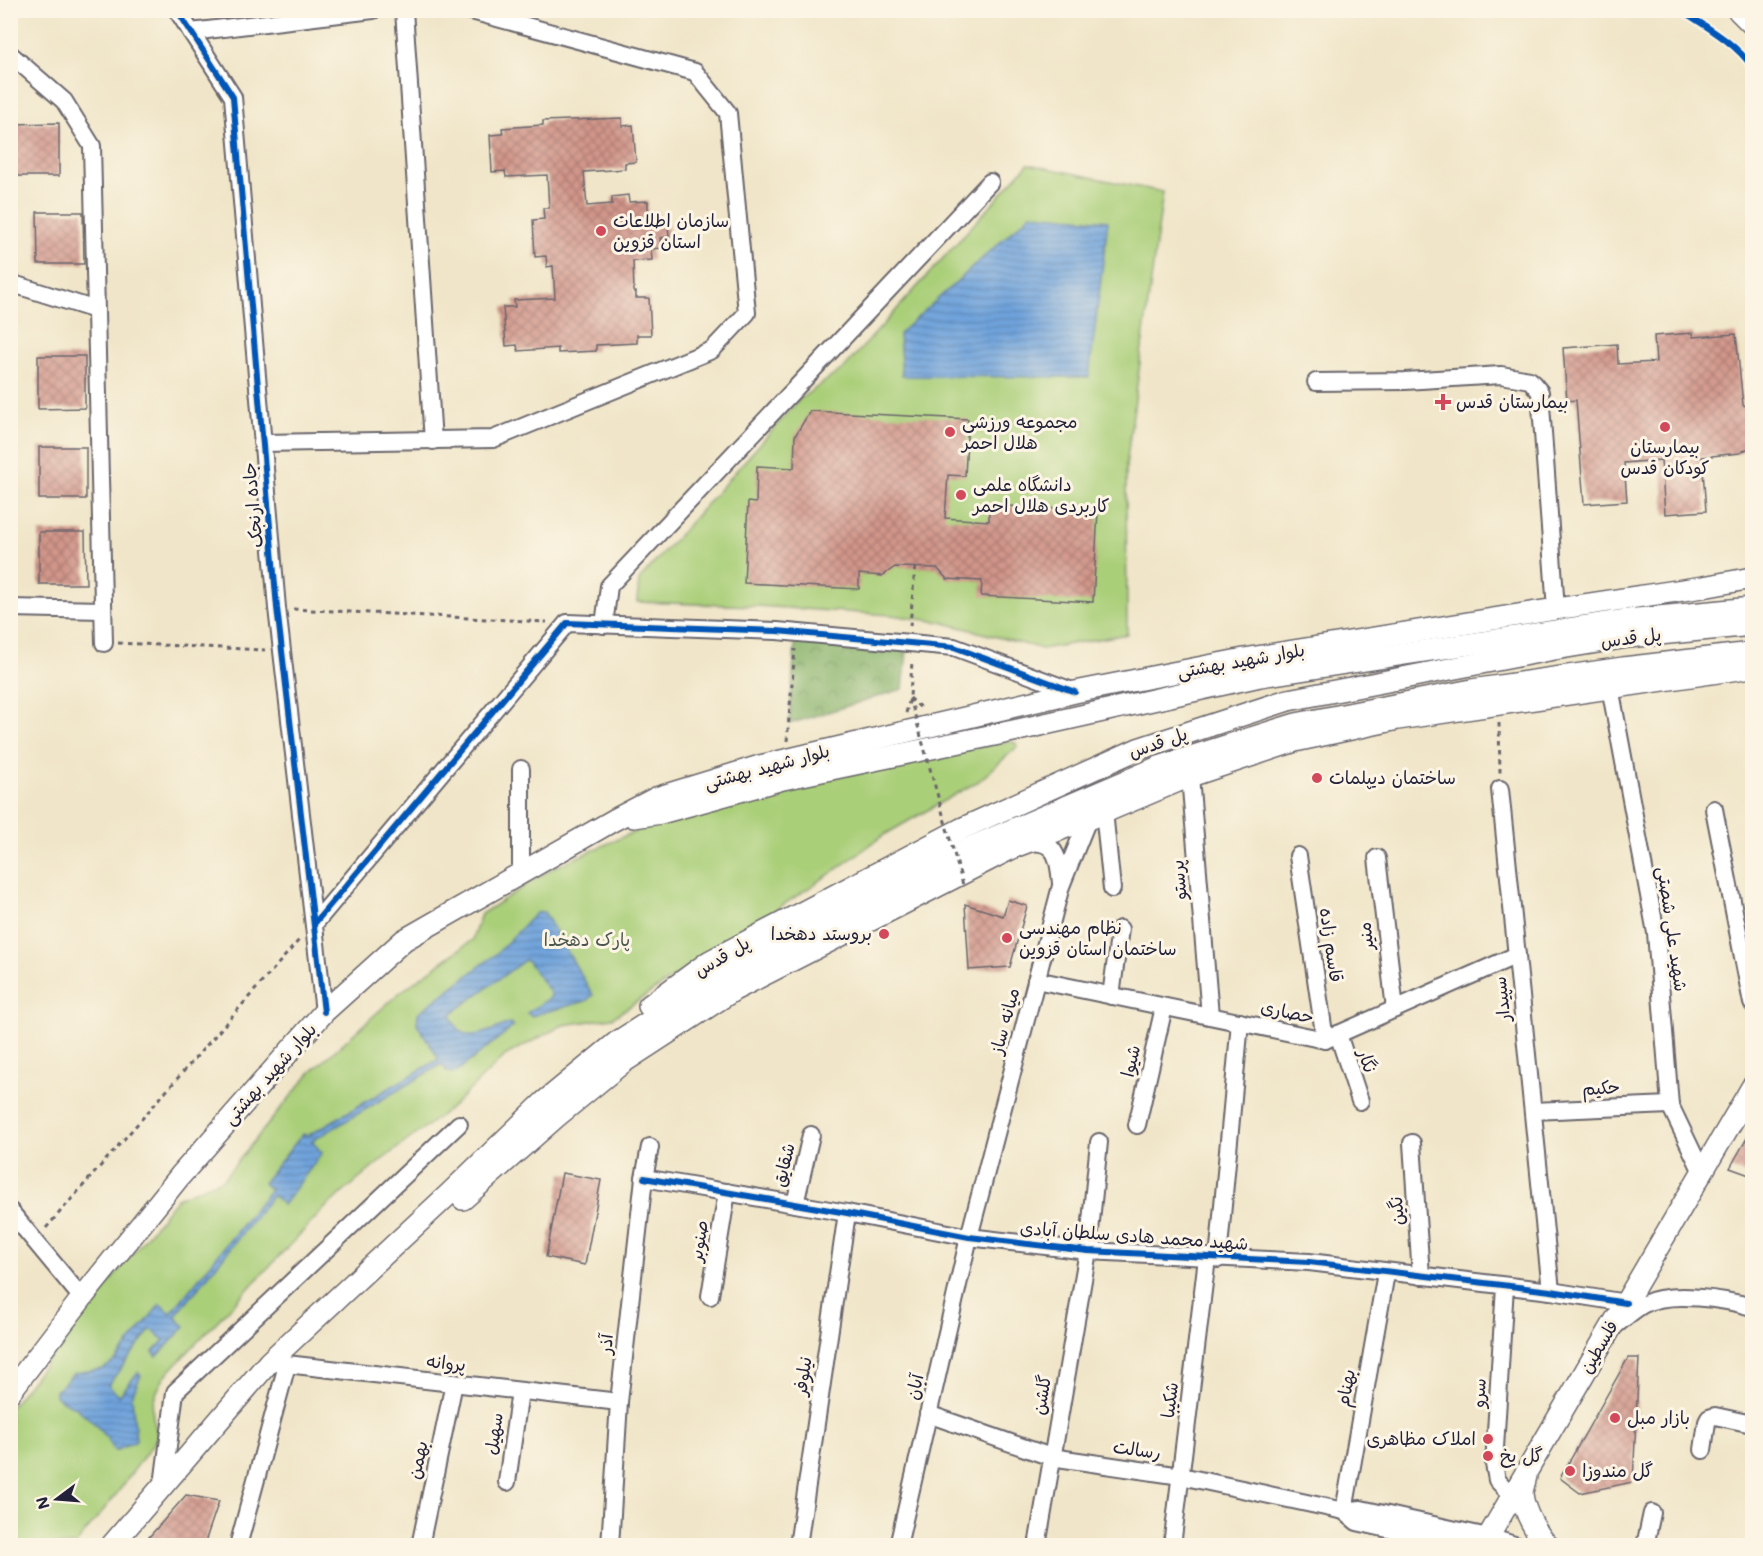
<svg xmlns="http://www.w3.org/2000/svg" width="1763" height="1556" font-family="Mali,'Playpen Sans Arabic',sans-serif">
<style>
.green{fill:#aacf79;stroke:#66785a;stroke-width:1.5}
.forest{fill:url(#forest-crowns);stroke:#546a52;stroke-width:1.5}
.water{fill:url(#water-rules);stroke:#48628b;stroke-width:1.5}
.building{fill:url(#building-cross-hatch)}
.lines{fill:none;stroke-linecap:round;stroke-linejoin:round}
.minor-casing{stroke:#6a666c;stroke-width:20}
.major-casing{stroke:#6a666c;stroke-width:24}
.highway-casing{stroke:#6a666c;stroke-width:27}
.path{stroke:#6a666c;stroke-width:3;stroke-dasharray:4.5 4.5;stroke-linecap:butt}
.minor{stroke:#fff;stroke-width:16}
.major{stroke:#fff;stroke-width:21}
.highway{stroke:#fff;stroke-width:24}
.path-bridge{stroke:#6a666c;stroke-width:3;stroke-dasharray:4.5 4.5;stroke-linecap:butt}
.cycleway-casing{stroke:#fcf5e5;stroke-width:10}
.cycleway{stroke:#0057b8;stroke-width:6}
.poi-dot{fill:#d1495b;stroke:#fcf5e5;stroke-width:2}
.labels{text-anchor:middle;stroke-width:6;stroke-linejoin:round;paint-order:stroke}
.poi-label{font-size:18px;fill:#22223b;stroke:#fcf5e5;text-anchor:start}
.street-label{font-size:18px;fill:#22223b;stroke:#fcf5e5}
.park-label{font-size:18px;fill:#4b564e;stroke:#fcf5e5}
</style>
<defs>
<pattern id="forest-crowns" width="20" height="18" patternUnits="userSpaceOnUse" patternTransform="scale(1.5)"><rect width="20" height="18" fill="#87b269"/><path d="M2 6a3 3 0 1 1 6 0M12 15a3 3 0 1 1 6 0" fill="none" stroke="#6e9058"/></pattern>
<pattern id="water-rules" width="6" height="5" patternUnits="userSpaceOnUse" patternTransform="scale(1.5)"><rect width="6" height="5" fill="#6fa3db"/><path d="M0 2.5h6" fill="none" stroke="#5b84b3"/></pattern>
<pattern id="building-cross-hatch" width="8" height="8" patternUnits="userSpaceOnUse" patternTransform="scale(1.5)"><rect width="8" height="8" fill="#d2968a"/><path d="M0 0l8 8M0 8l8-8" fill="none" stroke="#aa7a72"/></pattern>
</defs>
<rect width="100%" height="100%" fill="#fcf5e5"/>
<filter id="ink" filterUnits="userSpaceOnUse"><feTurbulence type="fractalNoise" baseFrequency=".0167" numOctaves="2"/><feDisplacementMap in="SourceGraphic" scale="12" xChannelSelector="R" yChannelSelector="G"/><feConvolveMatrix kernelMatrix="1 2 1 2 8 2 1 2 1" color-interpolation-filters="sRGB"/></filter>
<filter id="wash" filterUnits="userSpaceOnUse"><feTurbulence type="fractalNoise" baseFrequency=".008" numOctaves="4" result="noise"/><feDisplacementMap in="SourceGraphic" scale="24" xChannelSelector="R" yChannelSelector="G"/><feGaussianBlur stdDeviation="1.35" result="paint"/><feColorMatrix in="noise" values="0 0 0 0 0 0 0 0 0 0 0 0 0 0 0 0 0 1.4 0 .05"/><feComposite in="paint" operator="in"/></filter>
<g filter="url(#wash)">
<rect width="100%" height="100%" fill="#f0e5c8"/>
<g class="green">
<polygon points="1028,164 1163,192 1126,466 1127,634 1042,649 941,622 891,615 757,606 637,602 639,580 800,399 844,368"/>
<path d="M 1009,741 L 1016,743 L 1017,747 L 979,781 L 884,835 L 830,874 L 612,1018 L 563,1025 L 506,1055 L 452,1107 L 383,1159 L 327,1206 L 165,1376 C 149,1404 150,1407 158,1437 L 115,1496 L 75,1545 L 11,1546 L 10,1407 L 16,1400 L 177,1198 L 223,1179 L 310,1073 L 398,994 L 472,940 L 481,914 L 553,868 L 627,835 L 713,802 Z"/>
</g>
<polygon class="forest" points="796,632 908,643 903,689 789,724"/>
<g class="water">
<polygon points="1031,214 1108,221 1089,377 902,376 899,334"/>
<path d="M 544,912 L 593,995 L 586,1001 L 531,1016 L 527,1013 L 551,997 L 550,992 L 529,963 L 525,960 L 451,1014 C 452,1020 454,1023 457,1027 C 468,1045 495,1028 510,1023 L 514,1026 L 455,1073 L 447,1072 L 442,1064 L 312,1141 L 322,1153 L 283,1205 L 273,1195 L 175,1317 L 185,1326 L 157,1357 L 153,1352 L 164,1340 L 151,1329 L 108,1385 L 119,1396 L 138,1372 L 141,1375 L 132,1396 L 136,1441 L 115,1451 C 106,1435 92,1419 76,1408 C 70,1404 61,1402 56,1396 L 56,1391 L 74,1373 L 103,1369 L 116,1360 L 160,1304 L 171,1313 L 270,1190 L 263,1183 L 301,1136 L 304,1134 L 307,1136 L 439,1059 L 417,1024 L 418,1013 L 496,954 L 536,913 Z"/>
</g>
<g id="blocks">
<g class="building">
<polygon points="622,118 622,126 633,125 636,162 625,163 625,169 584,172 587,206 612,204 612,197 628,195 629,202 648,201 648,212 658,211 659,224 668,224 669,237 660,238 661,248 651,249 652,260 633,261 634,292 636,292 636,298 649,298 651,335 637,335 637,343 596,345 596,351 558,353 558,348 518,351 517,345 506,346 503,307 515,307 514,300 555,298 553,266 547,267 546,256 535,257 533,220 544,219 543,208 549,208 547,175 506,177 505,171 492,172 490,135 503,134 502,128 543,125 543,121"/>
<polygon points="59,123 59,176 13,176 12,124"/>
<polygon points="37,212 83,212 84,264 38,264"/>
<polygon points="1693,333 1693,337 1736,334 1743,405 1752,408 1752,446 1740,453 1702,457 1706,511 1665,514 1661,460 1624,463 1627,501 1584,504 1576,400 1567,401 1563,348 1617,344 1618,364 1656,362 1654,336"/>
<polygon points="38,356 85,356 85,408 38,409"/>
<polygon points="810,411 968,419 965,476 948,475 945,518 989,521 989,505 1098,511 1093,602 981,596 982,581 947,579 937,568 895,567 882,576 859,574 859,589 744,583 748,502 756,503 757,466 794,468 795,436"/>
<rect x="39" y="447" width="47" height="52"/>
<polygon points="39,532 85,532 86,584 39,584"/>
<polygon points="1008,900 1027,906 1010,967 969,970 965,904 1003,916"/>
<polygon points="1752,1129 1752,1176 1730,1168"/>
<polygon points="562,1173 601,1180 585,1265 546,1257"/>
<polygon points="1628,1358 1639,1358 1633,1482 1580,1493 1560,1478"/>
<polygon points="186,1495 219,1501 204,1545 142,1545"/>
</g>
</g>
</g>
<g filter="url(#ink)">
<use href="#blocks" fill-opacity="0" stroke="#6a666c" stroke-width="1.5"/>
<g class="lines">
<defs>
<g id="minor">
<polyline points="177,10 233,97 277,608 324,1012"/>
<polyline points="404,10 433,441"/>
<polyline points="191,32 373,10"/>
<polyline points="10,54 64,101 92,146 104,643"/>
<polyline points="10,283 96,310"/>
<polyline points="1316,382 1405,381 1501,375 1530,380 1540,392 1556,609"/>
<polyline points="262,443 493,439 712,350 747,313 728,113 695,72 468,10"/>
<polyline points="10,608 103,610"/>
<polyline points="604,625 609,586 990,182"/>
<polyline points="1610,687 1656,933 1670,1105 1702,1172"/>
<polyline points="521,769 521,873"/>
<polyline points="1190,776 1210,1016"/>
<polyline points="1500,789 1551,1291"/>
<polyline points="1714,809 1752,1003"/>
<polyline points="1104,811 1112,889"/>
<path d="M 1029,843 C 1057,839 1059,861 1061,883"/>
<polyline points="1298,856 1325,1040"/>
<polyline points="1377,858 1395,1009"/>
<polyline points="314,924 567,623 777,631 954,647 1075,692"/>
<polyline points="1036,980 1325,1040 1517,955"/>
<polyline points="1111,996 1120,929"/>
<polyline points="1338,1034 1360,1101"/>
<polyline points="1533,1111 1670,1105"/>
<polyline points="1137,1125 1164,1007"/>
<polyline points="1412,1143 1421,1276"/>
<polyline points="644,1178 847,1213 969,1237 1088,1251 1309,1262 1551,1291 1626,1303"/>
<polyline points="795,1204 811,1135"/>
<polyline points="10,1211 82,1298"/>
<polyline points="1218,1259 1240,1022"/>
<polyline points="1505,1286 1494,1464 1497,1480 1512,1496"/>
<polyline points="710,1296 727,1192"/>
<path d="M 1613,1327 C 1623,1320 1633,1310 1644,1304 C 1670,1291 1725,1299 1752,1307"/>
<polyline points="269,1362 619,1402"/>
<polyline points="928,1414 1051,1457 1181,1476 1344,1511 1361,1509 1488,1537 1518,1546"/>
<polyline points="1703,1450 1707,1422 1709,1418 1715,1416 1752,1424"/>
<polyline points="507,1482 520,1391"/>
<polyline points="163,1485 175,1392 459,1124"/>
<polyline points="1344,1511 1386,1273"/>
<polyline points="1344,1511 1357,1522 1463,1546"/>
<polyline points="238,1546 287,1365"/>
<polyline points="420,1546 454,1383"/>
<polyline points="610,1546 619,1402 644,1178 650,1147"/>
<polyline points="798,1546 847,1213"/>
<polyline points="898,1546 969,1237 1061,886 1088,819"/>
<polyline points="1037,1546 1088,1251 1099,1142"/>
<polyline points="1172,1546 1207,1258"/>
<polyline points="1645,1546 1652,1513"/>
</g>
<g id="major">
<polyline points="634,817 661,813 783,779 1018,730 1260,676 1627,620 1752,608"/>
<polyline points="649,1006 710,961 961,829 1138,749 1288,700 1549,650 1628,637 1752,625"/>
<polyline points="463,1199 556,1117 622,1063 734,990 1014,847 1088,819 1190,776 1295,741 1398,719 1752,667"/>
<polyline points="10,1392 82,1298 180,1176 324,1012 404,940 614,820 656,798 760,766 1075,692 1244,659 1556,609 1703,587 1752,578"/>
<path d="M 1526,1476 C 1525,1481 1522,1489 1522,1494 C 1524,1512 1536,1533 1548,1546"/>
<polyline points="111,1546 269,1362 449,1194 544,1102 617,1042 727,972 967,849 1159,767 1296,724 1472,690 1623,668 1752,653"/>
<polyline points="1483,1546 1752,1087"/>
</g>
<polyline id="highway" points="1740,10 1752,22"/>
</defs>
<use href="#minor" class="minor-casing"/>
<use href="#major" class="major-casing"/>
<use href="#highway" class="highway-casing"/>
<g class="path">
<polyline points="293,609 547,622"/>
<polyline points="910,626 915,567"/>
<polyline points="118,643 265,650"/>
<polyline points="910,698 922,709"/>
<polyline points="906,713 910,698 912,660"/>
<polyline points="1499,723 1500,773"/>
<polyline points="787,741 795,649"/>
<polyline points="46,1228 299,940"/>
</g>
<use href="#minor" class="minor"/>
<use href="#major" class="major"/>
<use href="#highway" class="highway"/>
<polyline class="path-bridge" points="910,698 963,885"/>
<defs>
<g id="cycleway">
<polyline points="177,10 233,97 277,608 324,1012"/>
<path d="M 1681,10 C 1705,26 1736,43 1752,67"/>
<polyline points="314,924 567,623 777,631 954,647 1075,692"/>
<polyline points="644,1178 847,1213 969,1237 1088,1251 1309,1262 1551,1291 1626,1303"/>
</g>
</defs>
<use href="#cycleway" class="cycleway-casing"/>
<use href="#cycleway" class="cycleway"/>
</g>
</g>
<g class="poi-dot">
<circle cx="601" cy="231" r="6"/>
<path d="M1440 393h6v6h6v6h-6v6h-6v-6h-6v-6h6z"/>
<circle cx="1665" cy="427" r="6"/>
<circle cx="950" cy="432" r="6"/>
<circle cx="961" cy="495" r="6"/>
<circle cx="1317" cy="778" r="6"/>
<circle cx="884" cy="934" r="6"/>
<circle cx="1007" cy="938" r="6"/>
<circle cx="1615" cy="1418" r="6"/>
<circle cx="1488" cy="1439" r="6"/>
<circle cx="1488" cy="1456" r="6"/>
<circle cx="1570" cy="1471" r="6"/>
</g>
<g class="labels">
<g class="poi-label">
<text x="613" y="227">سازمان اطلاعات<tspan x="613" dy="21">استان قزوین</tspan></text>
<text x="1456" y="408">بیمارستان قدس</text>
<text x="962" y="428">مجموعه ورزشی<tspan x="962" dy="21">هلال احمر</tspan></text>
<text x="1665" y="453" text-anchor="middle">بیمارستان<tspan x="1665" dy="21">کودکان قدس</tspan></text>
<text x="973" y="491">دانشگاه علمی<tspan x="973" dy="21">کاربردی هلال احمر</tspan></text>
<text x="1329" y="784">ساختمان دیپلمات</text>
<text x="1019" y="934">نظام مهندسی<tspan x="1019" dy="21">ساختمان استان قزوین</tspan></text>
<text x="872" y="940" text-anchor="end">بروستد دهخدا</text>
<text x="1627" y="1424">بازار مبل</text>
<text x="1476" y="1445" text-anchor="end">املاک مظاهری</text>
<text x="1500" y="1462">گل یخ</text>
<text x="1582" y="1477">گل مندوزا</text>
</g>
<g class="street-label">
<text transform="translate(253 505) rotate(-95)" y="6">جاده ارنجک</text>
<text transform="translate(1631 638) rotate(-7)" y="6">پل قدس</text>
<text transform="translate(1241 661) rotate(-10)" y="6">بلوار شهید بهشتی</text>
<text transform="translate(1158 743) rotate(-19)" y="6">پل قدس</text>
<text transform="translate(767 767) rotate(-15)" y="6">بلوار شهید بهشتی</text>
<text transform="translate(1179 880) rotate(-95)" y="6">پرستو</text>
<text transform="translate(1672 929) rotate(82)" y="6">شهید علی شصتی</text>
<text transform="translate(1366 936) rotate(-97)" y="6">منیر</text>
<text transform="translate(1331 945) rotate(82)" y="6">قاسم زاده</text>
<text transform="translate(722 957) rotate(-31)" y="6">پل قدس</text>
<text transform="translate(1502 999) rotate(-96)" y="6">سپیدار</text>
<text transform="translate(1287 1012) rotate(12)" y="6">حصاری</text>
<text transform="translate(1005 1021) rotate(-75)" y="6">میانه ساز</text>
<text transform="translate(1131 1061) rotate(-77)" y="6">شیوا</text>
<text transform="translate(1367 1061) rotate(72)" y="6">نگار</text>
<text transform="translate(270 1074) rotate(-48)" y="6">بلوار شهید بهشتی</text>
<text transform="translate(1601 1088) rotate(-3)" y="6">حکیم</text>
<text transform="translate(784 1165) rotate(-77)" y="6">شقایق</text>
<text transform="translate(1397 1211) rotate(-94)" y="6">نگین</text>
<text transform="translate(1134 1236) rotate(4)" y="6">شهید محمد هادی سلطان آبادی</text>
<text transform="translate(699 1241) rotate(-81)" y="6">صنوبر</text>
<text transform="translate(606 1344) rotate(-84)" y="6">آذر</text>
<text transform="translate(1599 1347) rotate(-60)" y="6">فلسطین</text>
<text transform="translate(446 1363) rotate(6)" y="6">پروانه</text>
<text transform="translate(803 1376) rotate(-82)" y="6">نیلوفر</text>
<text transform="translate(915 1387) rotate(-77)" y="6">آبان</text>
<text transform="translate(1346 1388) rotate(-80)" y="6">بهنام</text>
<text transform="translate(1479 1393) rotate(-86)" y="6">سرو</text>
<text transform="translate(1042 1395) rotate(-80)" y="6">گلشن</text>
<text transform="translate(1170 1400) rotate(-83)" y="6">شکیبا</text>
<text transform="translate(494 1434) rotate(-82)" y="6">سهیل</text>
<text transform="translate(1137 1450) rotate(8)" y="6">رسالت</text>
<text transform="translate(418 1460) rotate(-78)" y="6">بهمن</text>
</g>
<g class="park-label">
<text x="587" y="946">پارک دهخدا</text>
</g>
</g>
<rect width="1763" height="1556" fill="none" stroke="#fcf5e5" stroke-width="36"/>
<g transform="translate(57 1499) rotate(254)" stroke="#fcf5e5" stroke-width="4.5" paint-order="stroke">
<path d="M0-4.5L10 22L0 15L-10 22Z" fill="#22223b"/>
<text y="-9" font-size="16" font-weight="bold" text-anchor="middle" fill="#22223b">N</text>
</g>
</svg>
